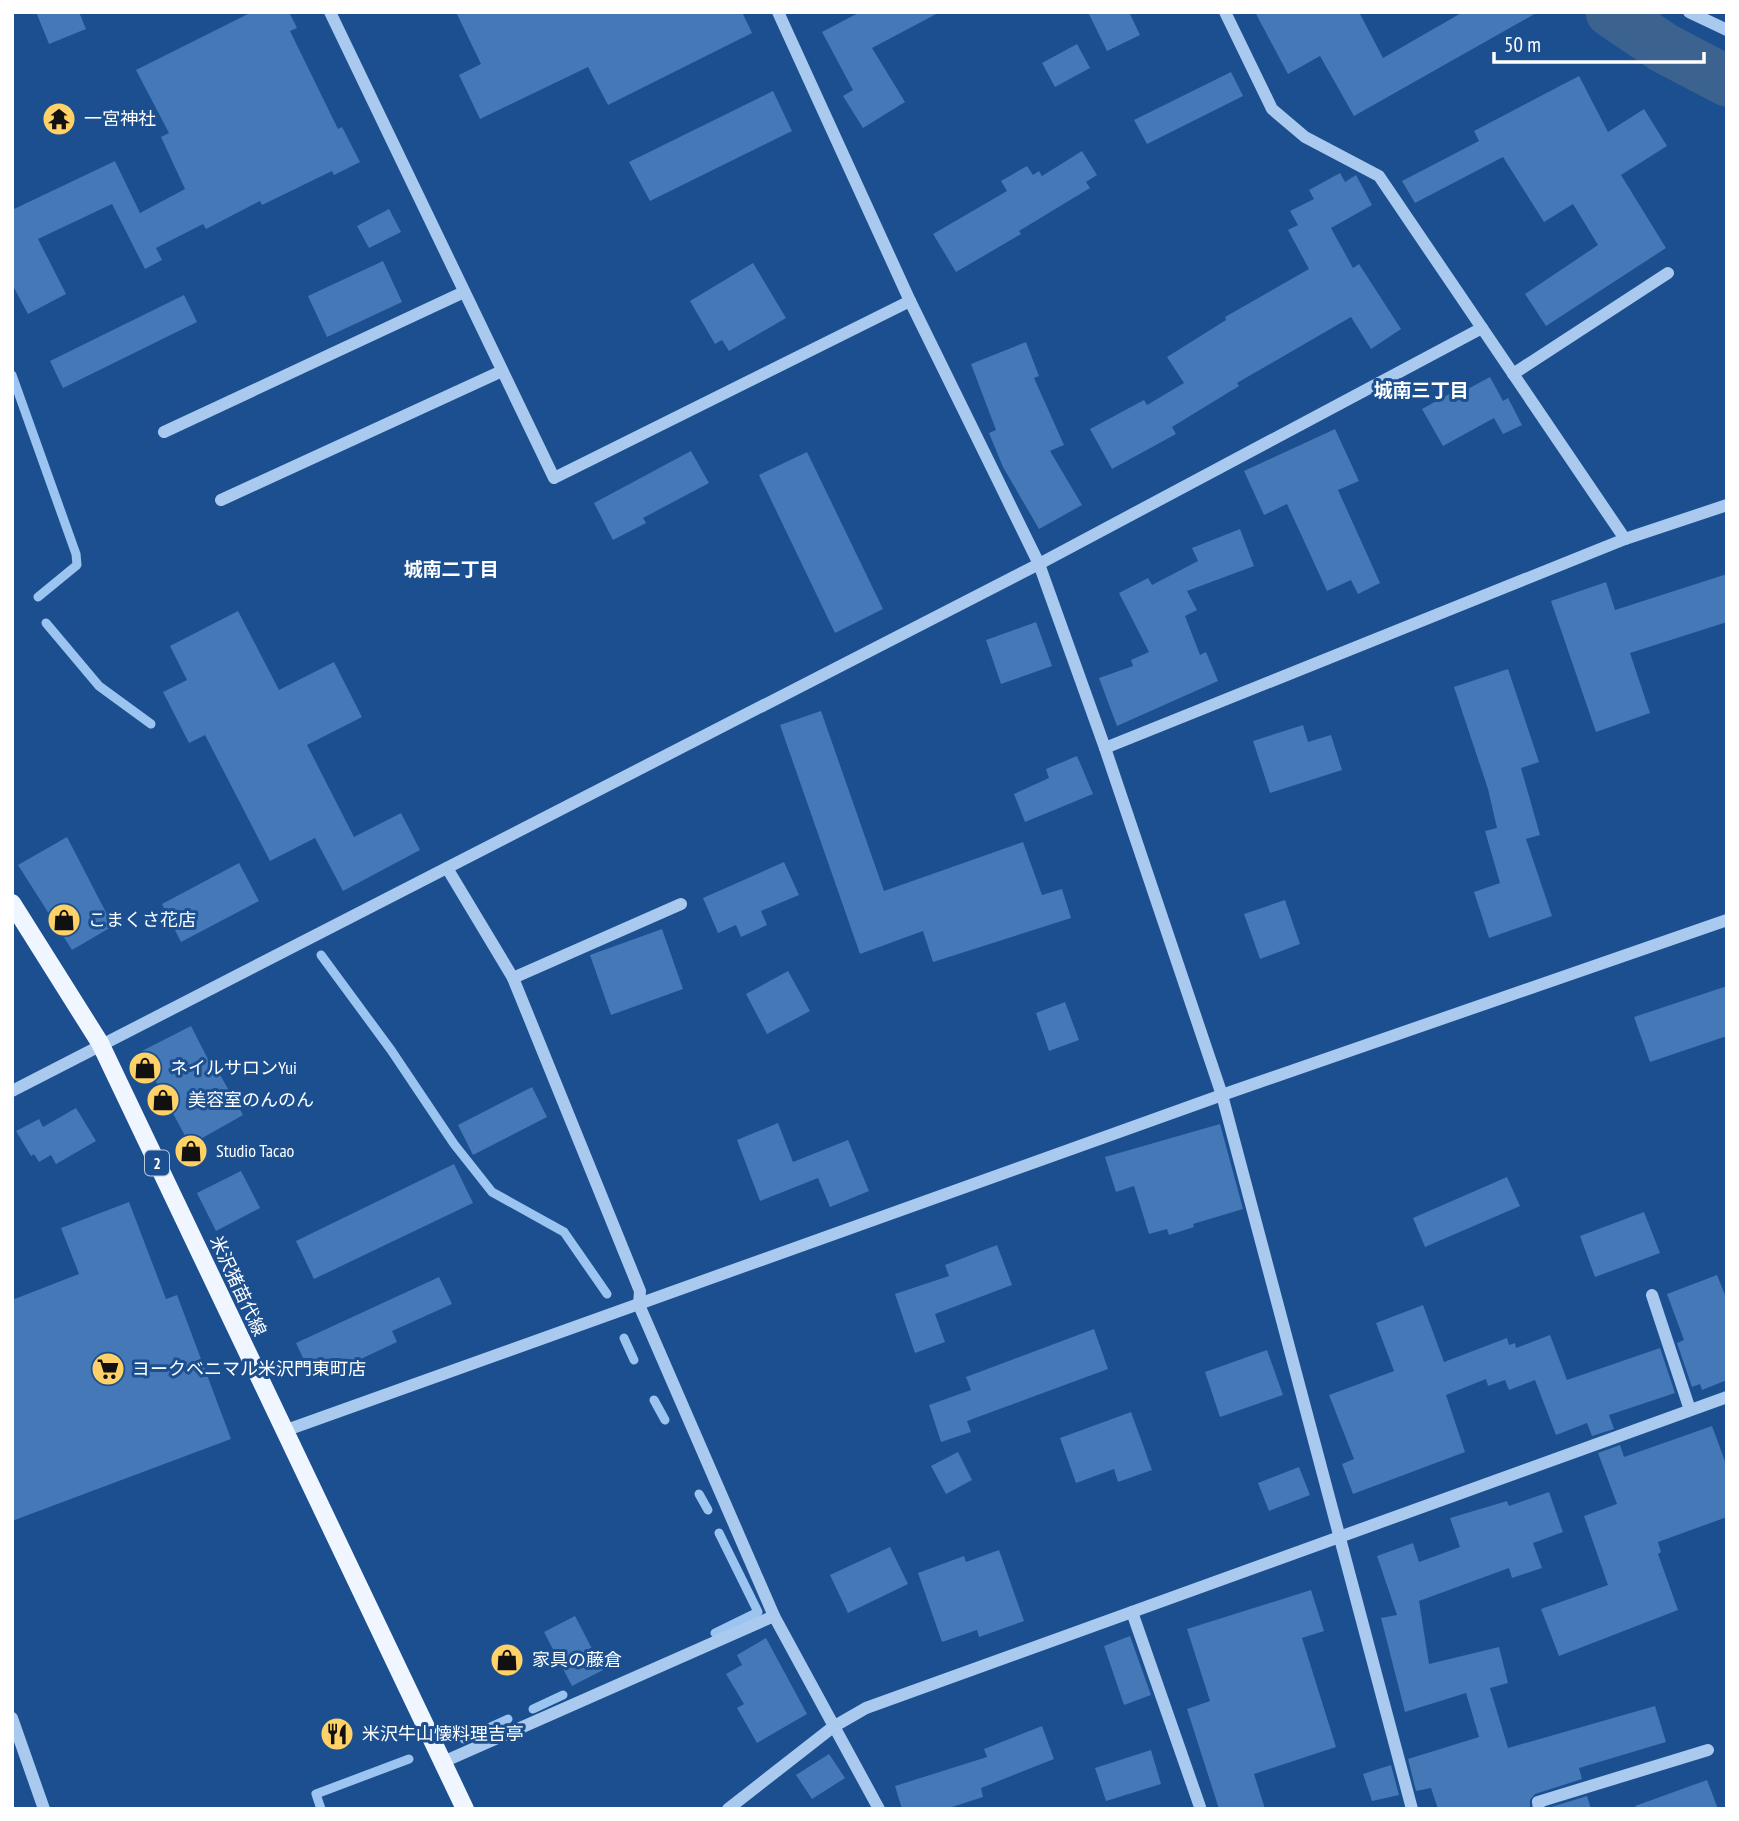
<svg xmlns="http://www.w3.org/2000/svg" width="1739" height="1821" font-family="'PT Sans Narrow','Noto Sans JP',sans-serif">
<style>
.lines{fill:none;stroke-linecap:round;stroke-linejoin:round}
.stream{stroke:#9cc4f0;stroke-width:9}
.river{stroke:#3c6290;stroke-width:51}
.building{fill:#4478b7}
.minor{stroke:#a9c9ee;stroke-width:12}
.major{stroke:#f0f6ff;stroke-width:18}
.labels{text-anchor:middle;stroke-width:6;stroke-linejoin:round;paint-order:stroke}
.shield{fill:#1b4f8f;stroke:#bbcadd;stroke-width:2}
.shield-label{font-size:16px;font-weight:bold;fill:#fff}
.poi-label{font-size:18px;fill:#fff;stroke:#1b4f8f;text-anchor:start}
.street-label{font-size:18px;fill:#fff;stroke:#1b4f8f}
.neighbourhood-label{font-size:19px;font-weight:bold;fill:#fff;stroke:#1b4f8f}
</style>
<rect width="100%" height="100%" fill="#1b4f8f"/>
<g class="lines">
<g class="stream">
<polyline points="12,375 76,554 77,565 38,597"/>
<polyline points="46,623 99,686 151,724"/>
<polyline points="321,955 391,1050 454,1144 492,1192 564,1232 607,1294"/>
<polyline points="624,1338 634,1360"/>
<polyline points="654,1400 665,1420"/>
<polyline points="699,1494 708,1510"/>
<polyline points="715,1633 758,1612 719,1533"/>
<polyline points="533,1709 563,1695"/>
<polyline points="464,1739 508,1719"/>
<polyline points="321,1809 316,1794 409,1759"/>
</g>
<polyline class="river" points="1611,12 1664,48 1727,81"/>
</g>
<g class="building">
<polygon points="36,12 79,12 86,29 49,44"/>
<polygon points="252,12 289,12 297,28 290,31 338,129 342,127 360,162 334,175 332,171 262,205 260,201 206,229 203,224 156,248 162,260 145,269 112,204 38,239 66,294 28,314 12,284 12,210 115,161 140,213 185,189 161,137 169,133 136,70"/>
<polygon points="456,12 742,12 752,33 608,105 588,67 480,119 459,75 481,64"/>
<polygon points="860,12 940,12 872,48 905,102 863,128 843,96 853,90 822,32"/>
<polygon points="1088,12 1129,12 1140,35 1107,51"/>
<polygon points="1255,12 1359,12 1383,58 1463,12 1538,12 1354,116 1320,56 1288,74"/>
<polygon points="1077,44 1090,68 1055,87 1042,63"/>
<polygon points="1231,72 1243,96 1147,144 1134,120"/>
<polygon points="1579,76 1608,132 1644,109 1667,146 1621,175 1666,248 1546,326 1525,294 1598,245 1573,204 1544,222 1503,157 1415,203 1402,181 1479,141 1474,131"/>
<polygon points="773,91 792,131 650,201 629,162"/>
<polygon points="1082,151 1097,175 1086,182 1090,188 1019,231 1021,234 956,272 933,234 1007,191 1001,181 1027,166 1033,175 1039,171 1042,176"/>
<polygon points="1340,173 1345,182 1356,175 1372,205 1331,228 1353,268 1359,264 1401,329 1371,349 1351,317 1237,383 1239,386 1172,427 1176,434 1112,469 1090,429 1144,400 1147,405 1184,383 1167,357 1226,320 1225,317 1309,269 1288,230 1298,225 1290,211 1314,199 1309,190"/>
<polygon points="389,209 401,232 369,248 357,226"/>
<polygon points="383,261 402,302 327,337 308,296"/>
<polygon points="753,263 786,318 729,351 722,340 715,344 690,301"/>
<polygon points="184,295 197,322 63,388 50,361"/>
<polygon points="1026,342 1039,376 1034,378 1064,445 1050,451 1082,505 1039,529 1003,467 989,433 996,430 971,364"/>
<polygon points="1490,377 1503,401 1508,398 1522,425 1503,434 1494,418 1443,446 1422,409 1462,387 1464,391"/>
<polygon points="1335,429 1359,481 1338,490 1380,583 1358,594 1351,580 1327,591 1287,504 1264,515 1244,471"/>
<polygon points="691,451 709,483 643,518 646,523 613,540 594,503"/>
<polygon points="807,452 883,609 835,633 759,475"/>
<polygon points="1240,529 1254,566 1187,591 1197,610 1185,616 1200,655 1206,652 1218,681 1117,726 1099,678 1133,666 1131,660 1149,652 1119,593 1148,578 1152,585 1198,561 1192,548"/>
<polygon points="1727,574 1727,622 1630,653 1650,713 1596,732 1551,601 1606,582 1615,610"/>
<polygon points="238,611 279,690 334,662 362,717 307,745 354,837 401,813 420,850 343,891 315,838 270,861 205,735 189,743 163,692 187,680 170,646"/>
<polygon points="1036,622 1052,666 1001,684 986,640"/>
<polygon points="1508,669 1539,762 1521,768 1540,835 1526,839 1552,916 1489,938 1474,892 1500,883 1485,831 1497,828 1488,789 1454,687"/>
<polygon points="821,711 884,891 1023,842 1042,895 1062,889 1071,918 933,962 923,931 860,954 780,725"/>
<polygon points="1303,725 1308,742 1331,735 1342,770 1270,793 1253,741"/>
<polygon points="1077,756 1093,794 1025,822 1014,794 1049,778 1046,769"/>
<polygon points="67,837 113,926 72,950 18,865"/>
<polygon points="784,862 799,895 761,911 767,925 741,937 736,925 718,933 703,898"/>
<polygon points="239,863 259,901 181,942 162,904"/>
<polygon points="1285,900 1300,944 1260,959 1244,914"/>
<polygon points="662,929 683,989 611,1015 590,955"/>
<polygon points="788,971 810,1011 767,1034 746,994"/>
<polygon points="1727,986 1727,1036 1650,1062 1634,1017"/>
<polygon points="1065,1002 1079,1040 1049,1051 1036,1013"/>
<polygon points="191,1026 216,1075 219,1073 243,1115 190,1145 140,1052"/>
<polygon points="532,1087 547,1117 473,1155 458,1125"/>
<polygon points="76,1108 96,1141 56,1164 51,1155 39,1162 34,1154 31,1156 16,1131 39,1119 43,1127"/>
<polygon points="778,1123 793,1162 848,1140 869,1191 830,1207 818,1178 760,1201 737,1140"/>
<polygon points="1220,1124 1243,1209 1193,1224 1194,1227 1169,1235 1167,1229 1149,1234 1134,1186 1116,1192 1105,1157"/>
<polygon points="454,1164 473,1203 314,1279 296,1241"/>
<polygon points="241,1171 260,1208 216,1231 197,1193"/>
<polygon points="1507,1177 1520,1206 1425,1247 1413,1218"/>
<polygon points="129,1202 166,1299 177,1295 231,1439 12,1521 12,1300 79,1274 61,1228"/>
<polygon points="1644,1212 1660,1253 1595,1277 1580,1236"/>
<polygon points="997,1245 1012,1285 935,1314 945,1342 915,1353 895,1294 949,1276 945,1265"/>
<polygon points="1717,1275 1727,1300 1727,1380 1702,1390 1700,1384 1692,1387 1677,1343 1684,1340 1667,1294"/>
<polygon points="439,1277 452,1304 392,1331 397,1342 348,1365 345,1359 311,1375 296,1343"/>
<polygon points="1423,1305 1444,1362 1507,1338 1509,1345 1515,1343 1516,1348 1550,1335 1567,1380 1660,1348 1675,1393 1609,1415 1614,1429 1592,1436 1587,1423 1556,1435 1535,1380 1509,1390 1505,1380 1488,1386 1486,1379 1446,1395 1465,1452 1353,1494 1342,1464 1354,1459 1329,1395 1394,1371 1376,1323"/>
<polygon points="1094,1329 1108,1369 967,1421 971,1432 941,1442 929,1405 971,1390 966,1377"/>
<polygon points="1267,1350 1283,1395 1220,1417 1205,1372"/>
<polygon points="1131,1412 1152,1470 1118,1482 1114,1469 1076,1483 1060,1438"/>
<polygon points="1712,1426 1727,1467 1727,1517 1658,1542 1661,1552 1658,1554 1678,1610 1559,1656 1541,1609 1608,1585 1584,1516 1617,1504 1598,1453 1620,1445 1624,1457"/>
<polygon points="958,1452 972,1480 946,1494 931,1466"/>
<polygon points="1299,1467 1310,1495 1269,1511 1258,1483"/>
<polygon points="1549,1492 1563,1532 1533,1543 1542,1568 1512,1578 1509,1568 1419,1601 1429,1664 1499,1647 1508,1683 1490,1688 1508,1748 1655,1706 1666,1742 1579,1768 1582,1779 1535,1794 1530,1800 1530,1809 1438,1809 1431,1788 1416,1791 1408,1759 1479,1737 1466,1693 1405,1712 1381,1618 1397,1615 1377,1556 1413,1543 1419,1562 1460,1547 1450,1518 1507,1501 1509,1506"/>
<polygon points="890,1547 908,1584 848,1613 830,1575"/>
<polygon points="999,1550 1024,1621 979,1637 977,1630 942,1642 918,1573 964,1556 966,1562"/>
<polygon points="1311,1590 1324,1631 1302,1638 1336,1747 1254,1774 1265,1809 1219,1809 1187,1709 1210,1701 1187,1629"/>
<polygon points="575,1616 603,1670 572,1686 544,1632"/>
<polygon points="1130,1636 1151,1695 1124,1705 1104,1646"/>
<polygon points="766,1638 807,1714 757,1743 737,1708 744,1704 726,1674 742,1665 737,1655"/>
<polygon points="1042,1726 1054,1759 981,1788 983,1797 946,1809 902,1809 895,1786 987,1757 984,1749"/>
<polygon points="1151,1750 1161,1784 1106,1801 1095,1768"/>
<polygon points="829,1754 845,1778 812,1799 796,1775"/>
<polygon points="1391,1765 1399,1795 1372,1801 1363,1774"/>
<polygon points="1707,1780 1718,1809 1636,1809 1635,1806"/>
<polygon points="1587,1796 1591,1809 1548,1809 1548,1808"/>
</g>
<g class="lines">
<g class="minor">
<polyline points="330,12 554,478 910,301"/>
<polyline points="778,12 910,301 1039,564 1105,748 1222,1095 1412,1809"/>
<polyline points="1225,12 1272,109 1305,137 1379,176 1625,539"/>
<polyline points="1689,12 1727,30"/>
<polyline points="1513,374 1668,273"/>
<polyline points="164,432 464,292"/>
<polyline points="221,500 502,371"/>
<polyline points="1105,748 1625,539 1727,505"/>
<polyline points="447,868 513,978 640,1291 639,1305 774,1616 879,1809"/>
<polyline points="513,978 681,904"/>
<polyline points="12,1091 1039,564 1482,328"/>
<polyline points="1652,1295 1690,1410"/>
<polyline points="284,1431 1222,1095 1727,920"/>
<polyline points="1132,1612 1200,1807"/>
<polyline points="12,1718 44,1809"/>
<polyline points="443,1762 774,1616"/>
<polyline points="728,1809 833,1727 866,1708 1727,1397"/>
<polyline points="1539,1809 1538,1802 1708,1750"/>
</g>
<polyline class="major" points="12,903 100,1043 465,1809"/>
</g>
<defs>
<symbol id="temple-disc" viewBox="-11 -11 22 22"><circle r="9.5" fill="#ffd166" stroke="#1b4f8f"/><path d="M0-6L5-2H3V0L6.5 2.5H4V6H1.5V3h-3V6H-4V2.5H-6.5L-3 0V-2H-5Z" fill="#111"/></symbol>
<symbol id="shop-disc" viewBox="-11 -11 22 22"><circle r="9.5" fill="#ffd166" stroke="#1b4f8f"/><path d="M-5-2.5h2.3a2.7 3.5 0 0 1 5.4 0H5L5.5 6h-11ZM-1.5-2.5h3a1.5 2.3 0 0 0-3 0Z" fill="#111"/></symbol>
<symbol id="supermarket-disc" viewBox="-11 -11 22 22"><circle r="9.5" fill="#ffd166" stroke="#1b4f8f"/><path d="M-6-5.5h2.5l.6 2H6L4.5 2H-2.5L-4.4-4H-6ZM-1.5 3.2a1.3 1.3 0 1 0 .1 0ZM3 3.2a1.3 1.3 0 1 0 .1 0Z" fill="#111"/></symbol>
<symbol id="restaurant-disc" viewBox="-11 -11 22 22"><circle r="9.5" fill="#ffd166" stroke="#1b4f8f"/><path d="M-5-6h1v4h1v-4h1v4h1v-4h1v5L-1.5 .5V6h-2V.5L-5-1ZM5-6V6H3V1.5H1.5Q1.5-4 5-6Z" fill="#111"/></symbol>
</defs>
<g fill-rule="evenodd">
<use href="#temple-disc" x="40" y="100" width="38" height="38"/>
<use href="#shop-disc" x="45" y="901" width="38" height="38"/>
<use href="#shop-disc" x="126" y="1049" width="38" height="38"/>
<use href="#shop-disc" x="144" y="1081" width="38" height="38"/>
<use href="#shop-disc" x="172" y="1132" width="38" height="38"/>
<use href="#supermarket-disc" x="89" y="1350" width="38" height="38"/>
<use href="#shop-disc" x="488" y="1641" width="38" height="38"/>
<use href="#restaurant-disc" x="318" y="1715" width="38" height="38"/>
</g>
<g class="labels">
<rect class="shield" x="145" y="1150.5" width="24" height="25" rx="5"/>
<g class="shield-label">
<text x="157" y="1169">2</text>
</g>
<g class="poi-label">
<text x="84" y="125">一宮神社</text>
<text x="88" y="926">こまくさ花店</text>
<text x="170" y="1074">ネイルサロンYui</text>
<text x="188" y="1106">美容室のんのん</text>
<text x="216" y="1157">Studio Tacao</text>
<text x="132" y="1375">ヨークベニマル米沢門東町店</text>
<text x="532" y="1666">家具の藤倉</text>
<text x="362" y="1740">米沢牛山懐料理吉亭</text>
</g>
<g class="street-label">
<text transform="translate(238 1286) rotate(65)" y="6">米沢猪苗代線</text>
</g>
<g class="neighbourhood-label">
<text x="1421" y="397">城南三丁目</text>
<text x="451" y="576">城南二丁目</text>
</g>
</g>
<rect width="1739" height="1821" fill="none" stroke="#ffffff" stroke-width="28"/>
<path d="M1494 52v10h210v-10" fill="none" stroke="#ffffff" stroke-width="3.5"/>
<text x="1504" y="52" font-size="21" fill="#ffffff" stroke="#1b4f8f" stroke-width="5" paint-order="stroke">50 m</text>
</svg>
